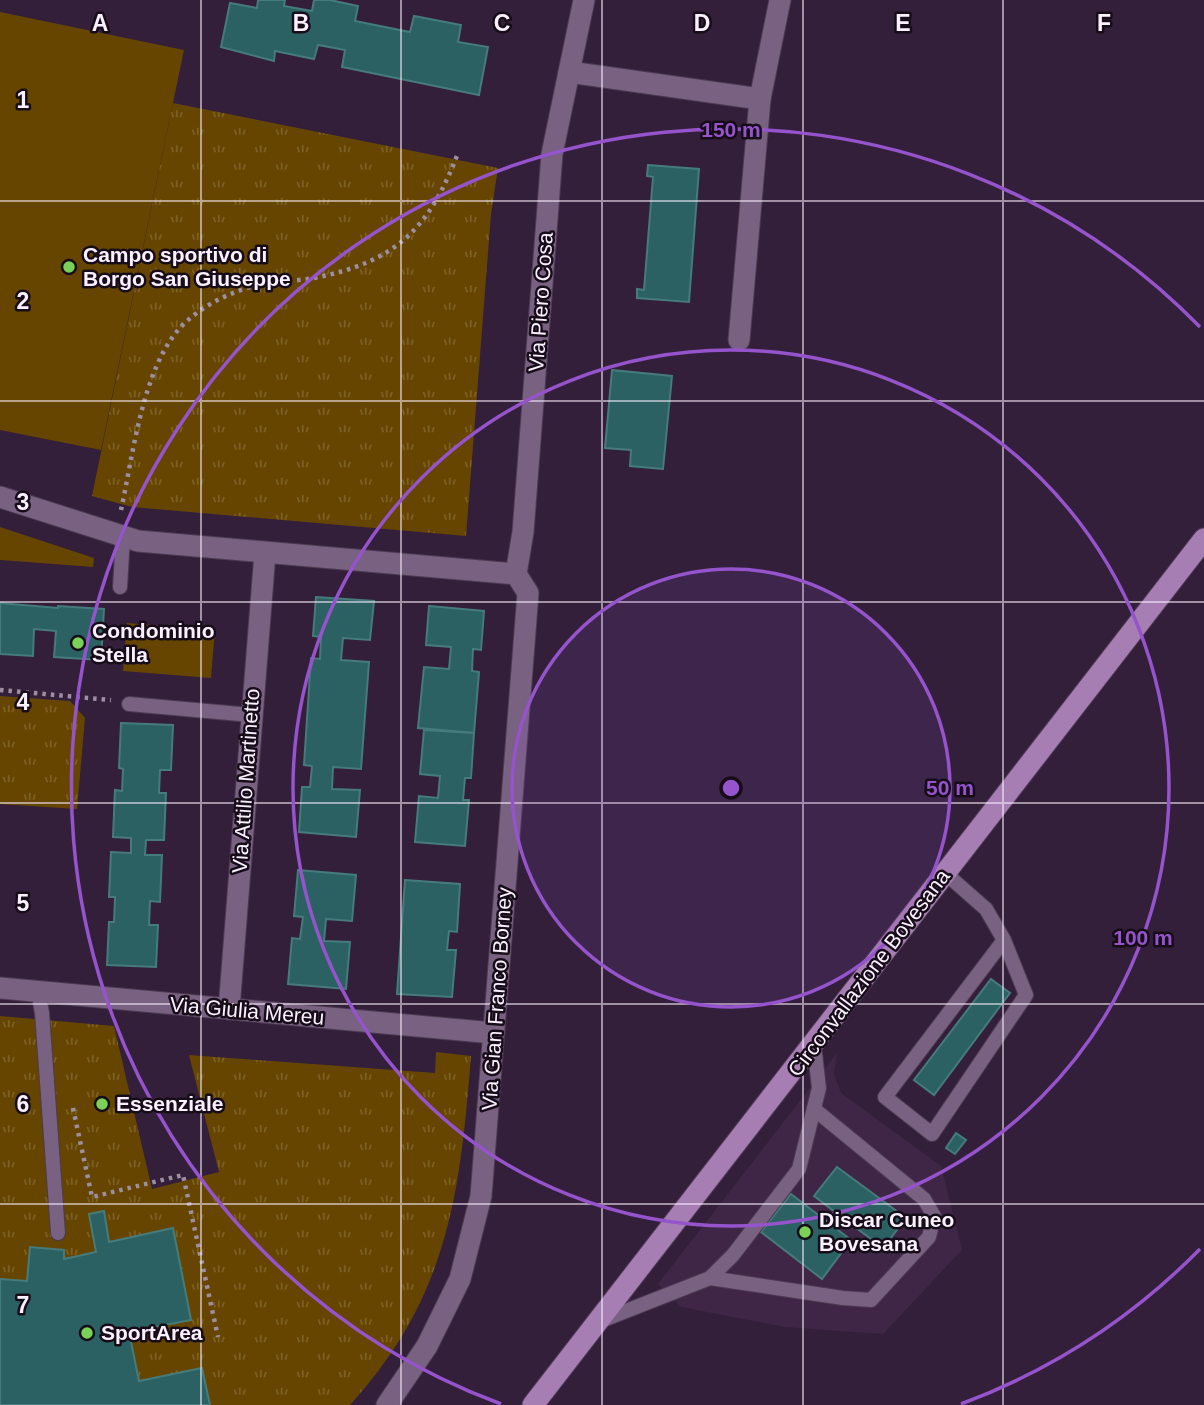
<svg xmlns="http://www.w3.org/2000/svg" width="1204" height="1405" font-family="Arial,sans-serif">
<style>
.built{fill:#3f2647}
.grass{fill:#664500}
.park{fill:url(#park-tufts)}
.building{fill:#2b6162;stroke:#467b7c;stroke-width:2}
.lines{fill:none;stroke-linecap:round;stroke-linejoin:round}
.service-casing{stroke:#4c3a52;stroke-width:16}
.minor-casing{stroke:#4c3a52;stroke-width:23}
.primary-casing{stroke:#4c3a52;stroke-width:23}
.path{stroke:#9d8ea2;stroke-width:4.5;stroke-dasharray:3.5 5;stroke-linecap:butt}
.service{stroke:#796181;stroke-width:14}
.minor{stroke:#796181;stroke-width:21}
.primary{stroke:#a77eb3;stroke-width:21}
.grid{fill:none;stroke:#fbf0ff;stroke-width:2;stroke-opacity:0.55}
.ring{fill:none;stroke:#9553cc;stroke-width:3.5}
.poi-dot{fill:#7ad157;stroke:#160d19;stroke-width:2.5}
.labels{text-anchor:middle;stroke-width:5;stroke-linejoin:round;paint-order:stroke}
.poi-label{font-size:21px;font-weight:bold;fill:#fbf0ff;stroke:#160d19;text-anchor:start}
.street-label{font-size:21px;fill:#fbf0ff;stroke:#160d19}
.grid-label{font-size:23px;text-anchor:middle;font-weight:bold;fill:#fbf0ff;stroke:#160d19;stroke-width:5;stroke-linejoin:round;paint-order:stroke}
.centre{fill:#9553cc;stroke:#160d19;stroke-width:3.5}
.ring-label{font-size:21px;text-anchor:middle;font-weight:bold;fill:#9553cc;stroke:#160d19;stroke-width:5;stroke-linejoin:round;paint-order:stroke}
</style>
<defs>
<pattern id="park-tufts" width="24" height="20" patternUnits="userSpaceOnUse" patternTransform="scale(1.75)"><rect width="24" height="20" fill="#664500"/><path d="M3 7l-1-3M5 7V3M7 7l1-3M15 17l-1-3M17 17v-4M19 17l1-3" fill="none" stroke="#7d6026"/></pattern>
</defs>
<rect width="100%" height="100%" fill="#331f3a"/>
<polygon class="built" points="837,1053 834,1074 841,1093 941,1166 962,1250 883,1334 785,1327 681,1307 658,1284"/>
<g class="grass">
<polygon points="0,12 184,50 101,450 0,430"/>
<polygon points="0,527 94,558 93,567 0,560"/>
<polygon points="127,623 215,630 211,678 123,671"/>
</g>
<g class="park">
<polygon points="173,103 498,168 491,214 466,536 132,507 92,496"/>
<polygon points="0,696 70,701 85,718 77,809 0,804"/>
<path d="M 0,1016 L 114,1026 L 152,1189 L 219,1172 L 189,1055 L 435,1073 L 436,1052 L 471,1056 C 460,1195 448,1297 350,1405 L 0,1405 Z"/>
</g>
<g class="building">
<polygon points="258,0 285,0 284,6 312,11 314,0 330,0 358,6 355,21 410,32 414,16 461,25 458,42 488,47 479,95 342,67 345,50 318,45 314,59 275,51 274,61 221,47 230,3 257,8"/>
<polygon points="648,165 699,169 689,302 637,298 637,289 644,290 653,177 647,176"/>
<polygon points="612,370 672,376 663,469 630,466 631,450 605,448"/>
<polygon points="316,597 374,601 370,640 343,638 341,660 369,662 361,769 333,767 332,789 360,790 356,837 299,832 302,787 310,787 312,766 304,765 311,658 320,659 321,637 313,636"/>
<polygon points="0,603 58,608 58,606 104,609 101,660 54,657 56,631 34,629 33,656 0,654"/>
<polygon points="429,606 484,611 481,650 473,649 472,671 479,672 474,733 418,728 424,667 449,669 451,647 426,645"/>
<polygon points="121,723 173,725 171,770 160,770 159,793 166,793 164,840 146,840 145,855 162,855 160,902 150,901 149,925 158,925 156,967 107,965 109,922 114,922 115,897 109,897 111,852 131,853 131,838 113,837 115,790 122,791 123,769 119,768"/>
<polygon points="424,730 474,733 471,778 465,778 463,800 469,800 465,846 415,842 419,796 438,798 440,776 420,774"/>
<polygon points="298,870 356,875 352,921 326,919 324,941 350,942 346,989 288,984 292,938 300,939 303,917 294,916"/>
<polygon points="405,880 460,884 457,932 449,931 447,950 456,950 452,997 397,994"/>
<polygon points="991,979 1010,993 934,1095 914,1080"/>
<polygon points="956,1133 966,1140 955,1154 946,1148"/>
<polygon points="837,1167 906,1218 883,1248 814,1196"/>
<polygon points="791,1194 851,1240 822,1279 761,1232"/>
<polygon points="104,1211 109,1242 173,1228 191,1320 129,1332 139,1381 202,1368 210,1405 0,1405 0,1279 27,1281 30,1247 64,1250 64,1259 96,1252 89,1214"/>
</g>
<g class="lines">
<defs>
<g id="service">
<polyline points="120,587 123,537"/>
<polyline points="129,704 251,715"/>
<polyline points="945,873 986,909 1004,940 1026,995 932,1134 885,1097 1004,940"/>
<polyline points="38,991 42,1013 58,1233"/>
<polyline points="710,1278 843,1298 871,1300 929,1237 934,1216 924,1199 814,1109"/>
<polyline points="598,1322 710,1278 733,1255 799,1169 819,1088 814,1045"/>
</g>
<g id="minor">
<polyline points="569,72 760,99"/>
<polyline points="739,340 760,99 780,0"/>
<polyline points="0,497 138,541 516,574"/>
<polyline points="0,988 494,1033"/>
<polyline points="229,1009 265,553"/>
<polyline points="387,1405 427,1346 460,1279 481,1196 528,593 516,574 523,532 552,154 584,0"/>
</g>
<polyline id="primary" points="533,1405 1204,539"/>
</defs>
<use href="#service" class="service-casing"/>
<use href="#minor" class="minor-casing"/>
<use href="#primary" class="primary-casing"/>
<g class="path">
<path d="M 121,510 C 133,456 142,371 179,329 C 200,306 231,291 262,284 C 279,281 297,281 314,278 C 396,262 429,229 458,153"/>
<polyline points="0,690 111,700"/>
<polyline points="73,1108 92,1197 183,1175 218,1337"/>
</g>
<use href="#service" class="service"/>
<use href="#minor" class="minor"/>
<use href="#primary" class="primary"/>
</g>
<path class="grid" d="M 201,0 L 201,1405M 401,0 L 401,1405M 602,0 L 602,1405M 803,0 L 803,1405M 1003,0 L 1003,1405M 0,201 L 1204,201M 0,401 L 1204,401M 0,602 L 1204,602M 0,803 L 1204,803M 0,1004 L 1204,1004M 0,1204 L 1204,1204"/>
<circle cx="731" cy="788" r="219" fill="#9553cc" fill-opacity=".12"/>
<g class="ring">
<circle cx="731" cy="788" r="219"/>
<circle cx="731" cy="788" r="438"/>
<path d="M1200 1249A658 658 0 0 1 961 1404M501 1404A658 658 0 1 1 1200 327"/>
</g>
<g class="poi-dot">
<circle cx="69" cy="267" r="7"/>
<circle cx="78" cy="643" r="7"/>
<circle cx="102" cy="1104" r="7"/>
<circle cx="805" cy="1232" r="7"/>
<circle cx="87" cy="1333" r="7"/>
</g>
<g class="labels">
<g class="poi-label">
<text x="83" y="262">Campo sportivo di<tspan x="83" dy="24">Borgo San Giuseppe</tspan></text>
<text x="92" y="638">Condominio<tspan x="92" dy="24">Stella</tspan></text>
<text x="116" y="1111">Essenziale</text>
<text x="819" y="1227">Discar Cuneo<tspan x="819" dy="24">Bovesana</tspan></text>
<text x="101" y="1340">SportArea</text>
</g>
<g class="street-label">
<text transform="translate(541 302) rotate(-86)" y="7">Via Piero Cosa</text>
<text transform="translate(246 781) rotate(-86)" y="7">Via Attilio Martinetto</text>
<text transform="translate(869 973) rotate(-53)" y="7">Circonvallazione Bovesana</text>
<text transform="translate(497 999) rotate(-86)" y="7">Via Gian Franco Borney</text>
<text transform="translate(247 1011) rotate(5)" y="7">Via Giulia Mereu</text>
</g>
</g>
<g class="grid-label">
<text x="100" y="31">A</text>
<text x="301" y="31">B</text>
<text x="502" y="31">C</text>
<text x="702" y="31">D</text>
<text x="903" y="31">E</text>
<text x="1104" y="31">F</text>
<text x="23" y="108">1</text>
<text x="23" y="309">2</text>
<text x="23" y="510">3</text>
<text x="23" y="710">4</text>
<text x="23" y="911">5</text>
<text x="23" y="1112">6</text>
<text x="23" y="1313">7</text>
</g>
<circle cx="731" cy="788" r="10" class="centre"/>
<g class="ring-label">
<text x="731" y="137">150 m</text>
<text x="950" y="795">50 m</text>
<text x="1143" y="945">100 m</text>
</g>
</svg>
